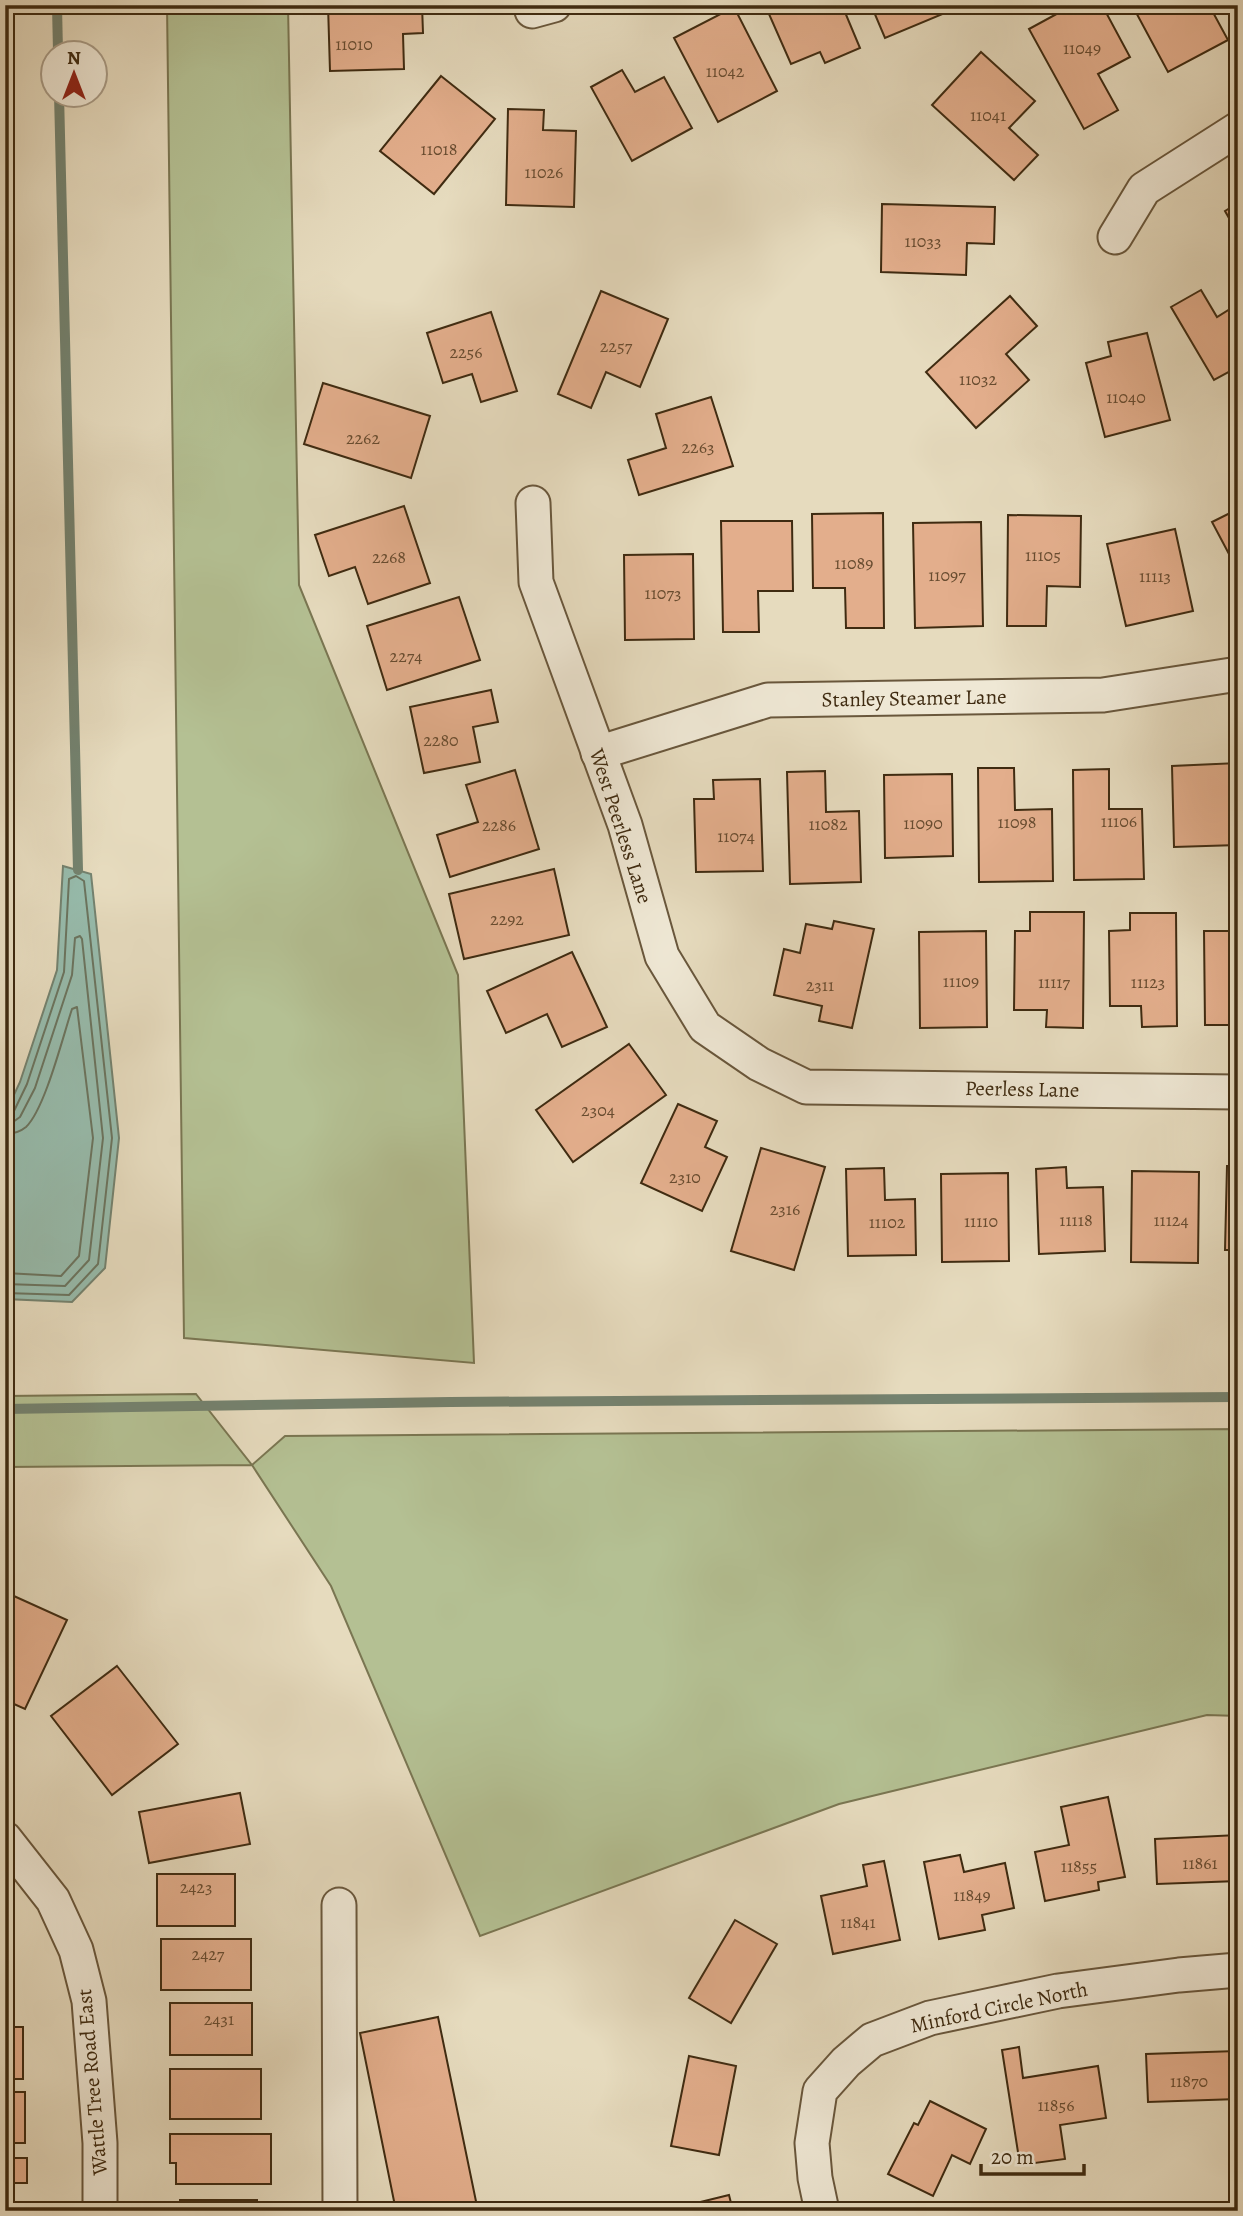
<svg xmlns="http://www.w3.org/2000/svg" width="1243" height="2216" font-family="Alegreya,serif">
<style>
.green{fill:#b4c093;stroke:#7a7652;stroke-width:2}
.water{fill:#97bcad;stroke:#74826f;stroke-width:2}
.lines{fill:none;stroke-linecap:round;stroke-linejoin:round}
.shore{stroke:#6b745f;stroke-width:2}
.stream{stroke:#74826f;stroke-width:10}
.building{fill:#e3ae8c;stroke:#3f2b11;stroke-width:2}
.street-casing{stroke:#69573c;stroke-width:37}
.street{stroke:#efe8d5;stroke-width:33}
.labels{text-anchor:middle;stroke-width:5;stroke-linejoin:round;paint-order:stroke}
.number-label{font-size:18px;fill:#684c30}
.street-label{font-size:21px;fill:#3f2b11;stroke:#efe8d5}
</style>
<rect width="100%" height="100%" fill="#e6dbbe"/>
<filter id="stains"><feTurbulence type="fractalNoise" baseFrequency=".00286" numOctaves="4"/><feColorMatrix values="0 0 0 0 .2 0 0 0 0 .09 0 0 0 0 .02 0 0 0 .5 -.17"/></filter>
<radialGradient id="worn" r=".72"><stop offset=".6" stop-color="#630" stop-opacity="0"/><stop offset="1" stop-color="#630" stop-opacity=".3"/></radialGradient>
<g class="green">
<polygon points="167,5 288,5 299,585 458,975 474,1363 184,1338"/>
<polygon points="196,1394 252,1465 285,1436 1238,1429 1238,1716 1207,1715 839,1804 480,1936 331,1586 252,1465 5,1467 5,1396"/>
</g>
<polygon class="water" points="63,866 91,874 119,1138 105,1268 72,1302 5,1299 5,1114 20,1082 57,970"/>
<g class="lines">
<g class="shore">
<polyline points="5,1115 14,1111 27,1084 64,972 69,879 76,876 84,881 112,1138 98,1264 69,1295 5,1293"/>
<polyline points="5,1124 13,1122 20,1117 35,1088 72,975 75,938 80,936 82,939 103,1138 89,1260 65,1286 5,1284"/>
<path d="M 5,1134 C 13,1134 20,1132 26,1127 C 45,1109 63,1036 72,1009 L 77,1007 L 93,1138 L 79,1256 L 61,1276 L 5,1273"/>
</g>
<g class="stream">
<polyline points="57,5 58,52"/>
<polyline points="59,94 78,870"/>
<polyline points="5,1409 450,1402 1238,1397"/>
</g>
</g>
<g class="building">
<polygon points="328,5 422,5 423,33 403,34 404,69 330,71"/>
<polygon points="765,5 842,5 860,48 825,63 820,52 791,64"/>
<polygon points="871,5 942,5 945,13 885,38"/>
<polygon points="1073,5 1102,5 1130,57 1098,74 1118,110 1084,129 1029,29"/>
<polygon points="1132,5 1209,5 1228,40 1168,72"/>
<polygon points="734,7 777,91 718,122 674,38"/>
<polygon points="981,52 1035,101 1009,128 1038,155 1014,180 932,105"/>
<polygon points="622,70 635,92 664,77 692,128 632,161 591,87"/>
<polygon points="441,76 495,119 434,194 380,151"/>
<polygon points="508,109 544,110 543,130 576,131 574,207 506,205"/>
<polygon points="1238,203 1238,234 1225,211"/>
<polygon points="882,204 995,207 994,244 967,243 966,275 881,272"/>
<polygon points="1201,290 1217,317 1238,304 1238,367 1214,380 1171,307"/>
<polygon points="601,291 668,319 640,387 606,372 591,408 558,394"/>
<polygon points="1010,296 1037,326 1006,354 1029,380 976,428 926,372"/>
<polygon points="491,312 517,391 481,402 472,374 443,383 427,333"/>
<polygon points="1147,333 1170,420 1105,437 1086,363 1111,356 1108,342"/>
<polygon points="323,383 430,416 411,478 304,444"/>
<polygon points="711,397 733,466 639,495 628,460 666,448 656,414"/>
<polygon points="404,506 430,583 368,604 355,567 329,576 315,535"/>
<polygon points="1238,509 1238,571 1212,522"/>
<polygon points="883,513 884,628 846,628 845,588 813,588 812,514"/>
<polygon points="1008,515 1081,516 1080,587 1047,586 1046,626 1007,626"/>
<polygon points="721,521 792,521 793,591 758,591 759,632 723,632"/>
<polygon points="981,522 983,626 915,628 913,523"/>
<polygon points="1175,529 1193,611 1126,626 1107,544"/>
<polygon points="693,554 694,639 625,640 624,555"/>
<polygon points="459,597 480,660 387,690 367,626"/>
<polygon points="491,690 498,722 473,727 480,762 424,773 410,707"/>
<polygon points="1238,763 1238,845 1174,847 1172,766"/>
<polygon points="978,768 1014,768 1015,810 1052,809 1053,881 979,882"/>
<polygon points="1109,769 1109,809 1142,809 1144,879 1074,880 1073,770"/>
<polygon points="515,770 539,849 450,877 437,835 478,822 466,785"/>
<polygon points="825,771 826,812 859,811 861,882 790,884 787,772"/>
<polygon points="952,774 953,856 885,858 884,775"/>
<polygon points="760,779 763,871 696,872 694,799 714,799 713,780"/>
<polygon points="554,869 569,935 464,959 449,894"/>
<polygon points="1030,912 1084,912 1083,1028 1046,1027 1047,1010 1014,1010 1015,931 1030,931"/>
<polygon points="1130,913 1176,913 1177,1026 1142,1027 1141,1006 1110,1006 1109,931 1130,930"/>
<polygon points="1230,914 1238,914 1238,1025 1205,1025 1204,931 1230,931"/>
<polygon points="834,921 874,929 852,1028 819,1021 822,1006 774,995 784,949 800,953 806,924 832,929"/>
<polygon points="986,931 987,1027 920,1028 919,932"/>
<polygon points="572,952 607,1027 562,1047 547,1014 506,1033 487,991"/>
<polygon points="629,1044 666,1095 573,1162 536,1110"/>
<polygon points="678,1104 717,1121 705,1147 727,1157 702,1211 641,1183"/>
<polygon points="761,1148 825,1167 794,1270 731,1251"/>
<polygon points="1227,1166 1238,1166 1238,1250 1225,1250"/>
<polygon points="1066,1167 1067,1188 1103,1187 1105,1251 1039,1254 1036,1169"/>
<polygon points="884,1168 885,1200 915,1199 916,1255 848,1256 846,1169"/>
<polygon points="1132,1171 1199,1172 1198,1263 1131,1262"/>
<polygon points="1008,1173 1009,1261 942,1262 941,1174"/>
<polygon points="5,1592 67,1620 25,1709 5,1700"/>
<polygon points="117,1666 178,1744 112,1795 51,1716"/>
<polygon points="240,1793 250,1844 149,1863 139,1812"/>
<polygon points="1108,1797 1125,1877 1098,1882 1099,1890 1045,1901 1035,1852 1069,1845 1061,1807"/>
<polygon points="1238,1835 1238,1881 1157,1884 1155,1839"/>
<polygon points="960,1855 964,1872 1005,1863 1014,1908 982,1915 985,1930 939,1939 924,1862"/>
<polygon points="884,1861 900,1940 833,1954 821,1896 867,1886 863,1865"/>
<rect x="157" y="1874" width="78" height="52"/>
<polygon points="735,1920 777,1944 731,2023 689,1998"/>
<rect x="161" y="1939" width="90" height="51"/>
<rect x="170" y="2003" width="82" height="52"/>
<polygon points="438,2017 478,2211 396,2211 360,2033"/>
<rect x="5" y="2027" width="18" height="52"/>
<polygon points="1019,2047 1023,2078 1098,2066 1106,2118 1060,2125 1065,2159 1020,2165 1002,2050"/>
<polygon points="1237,2051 1238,2099 1148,2102 1146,2054"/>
<polygon points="689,2056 736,2066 719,2155 671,2146"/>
<rect x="170" y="2069" width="91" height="50"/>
<rect x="5" y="2092" width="20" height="51"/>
<polygon points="930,2101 986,2129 970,2164 952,2155 933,2196 888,2174 914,2123 918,2125"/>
<polygon points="170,2134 271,2134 271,2184 176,2184 176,2163 170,2163"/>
<rect x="5" y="2158" width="22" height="25"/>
<polygon points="729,2195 733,2211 685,2211 684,2206"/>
<rect x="180" y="2200" width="77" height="11"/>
</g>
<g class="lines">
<defs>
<g id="street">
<polyline points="532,11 554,5"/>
<polyline points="1115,237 1144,189 1238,129"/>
<polyline points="533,503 536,582 625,825 662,956 705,1027 759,1064 806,1087 1238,1092"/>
<polyline points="598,753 768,700 1103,695 1238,674"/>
<polyline points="5,1839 53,1900 76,1950 89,2001 100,2143 100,2211"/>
<polyline points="339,1905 340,2211"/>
<polyline points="822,2211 815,2178 812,2143 820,2091 846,2062 872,2040 930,2018 1058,1991 1179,1975 1238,1970"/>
</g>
</defs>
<use href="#street" class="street-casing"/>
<use href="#street" class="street"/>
</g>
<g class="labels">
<g class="number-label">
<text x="354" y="50">11010</text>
<text x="1082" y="54">11049</text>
<text x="725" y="77">11042</text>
<text x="988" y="121">11041</text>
<text x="439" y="155">11018</text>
<text x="544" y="178">11026</text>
<text x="923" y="247">11033</text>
<text x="616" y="352">2257</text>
<text x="466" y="358">2256</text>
<text x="978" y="385">11032</text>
<text x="1126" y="403">11040</text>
<text x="363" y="444">2262</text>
<text x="698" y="453">2263</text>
<text x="1043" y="561">11105</text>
<text x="389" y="563">2268</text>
<text x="854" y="569">11089</text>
<text x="947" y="581">11097</text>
<text x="1155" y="582">11113</text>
<text x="663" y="599">11073</text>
<text x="406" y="662">2274</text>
<text x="441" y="746">2280</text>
<text x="1119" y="827">11106</text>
<text x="1017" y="828">11098</text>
<text x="923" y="829">11090</text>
<text x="828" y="830">11082</text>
<text x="499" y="831">2286</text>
<text x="736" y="842">11074</text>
<text x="507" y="925">2292</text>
<text x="961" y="987">11109</text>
<text x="1054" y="988">11117</text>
<text x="1148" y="988">11123</text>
<text x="820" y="991">2311</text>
<text x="598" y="1116">2304</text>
<text x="685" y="1183">2310</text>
<text x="785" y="1215">2316</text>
<text x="1076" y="1226">11118</text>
<text x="1171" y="1226">11124</text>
<text x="981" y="1227">11110</text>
<text x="887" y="1228">11102</text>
<text x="1200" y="1869">11861</text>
<text x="1079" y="1872">11855</text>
<text x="196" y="1893">2423</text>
<text x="972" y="1901">11849</text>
<text x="858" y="1928">11841</text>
<text x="208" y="1960">2427</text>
<text x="219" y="2025">2431</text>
<text x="1189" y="2087">11870</text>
<text x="1056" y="2111">11856</text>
</g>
<g class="street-label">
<text transform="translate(914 698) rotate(-1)" y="7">Stanley Steamer Lane</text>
<text transform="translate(621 826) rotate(72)" y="7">West Peerless Lane</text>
<text transform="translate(1022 1089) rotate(1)" y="7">Peerless Lane</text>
<text transform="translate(999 2007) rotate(-12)" y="7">Minford Circle North</text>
<text transform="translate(92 2082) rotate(-95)" y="7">Wattle Tree Road East</text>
</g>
</g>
<rect width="1243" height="2216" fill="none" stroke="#e6dbbe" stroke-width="28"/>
<rect x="7" y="7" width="1229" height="2202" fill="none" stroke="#3f2b11" stroke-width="3.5"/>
<rect x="14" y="14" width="1215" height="2188" fill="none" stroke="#3f2b11" stroke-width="2"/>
<g transform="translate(74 74)"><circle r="33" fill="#efe8d5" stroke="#a99c87" stroke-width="2"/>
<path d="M0-5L12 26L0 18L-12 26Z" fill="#8f2418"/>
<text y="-10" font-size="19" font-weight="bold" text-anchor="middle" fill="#3f2b11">N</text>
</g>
<path d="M981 2164v10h103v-10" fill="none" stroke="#3f2b11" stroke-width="3.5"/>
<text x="991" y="2164" font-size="21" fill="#3f2b11" stroke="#efe8d5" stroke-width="5" paint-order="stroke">20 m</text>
<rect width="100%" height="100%" filter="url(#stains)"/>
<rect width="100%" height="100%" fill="url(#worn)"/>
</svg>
